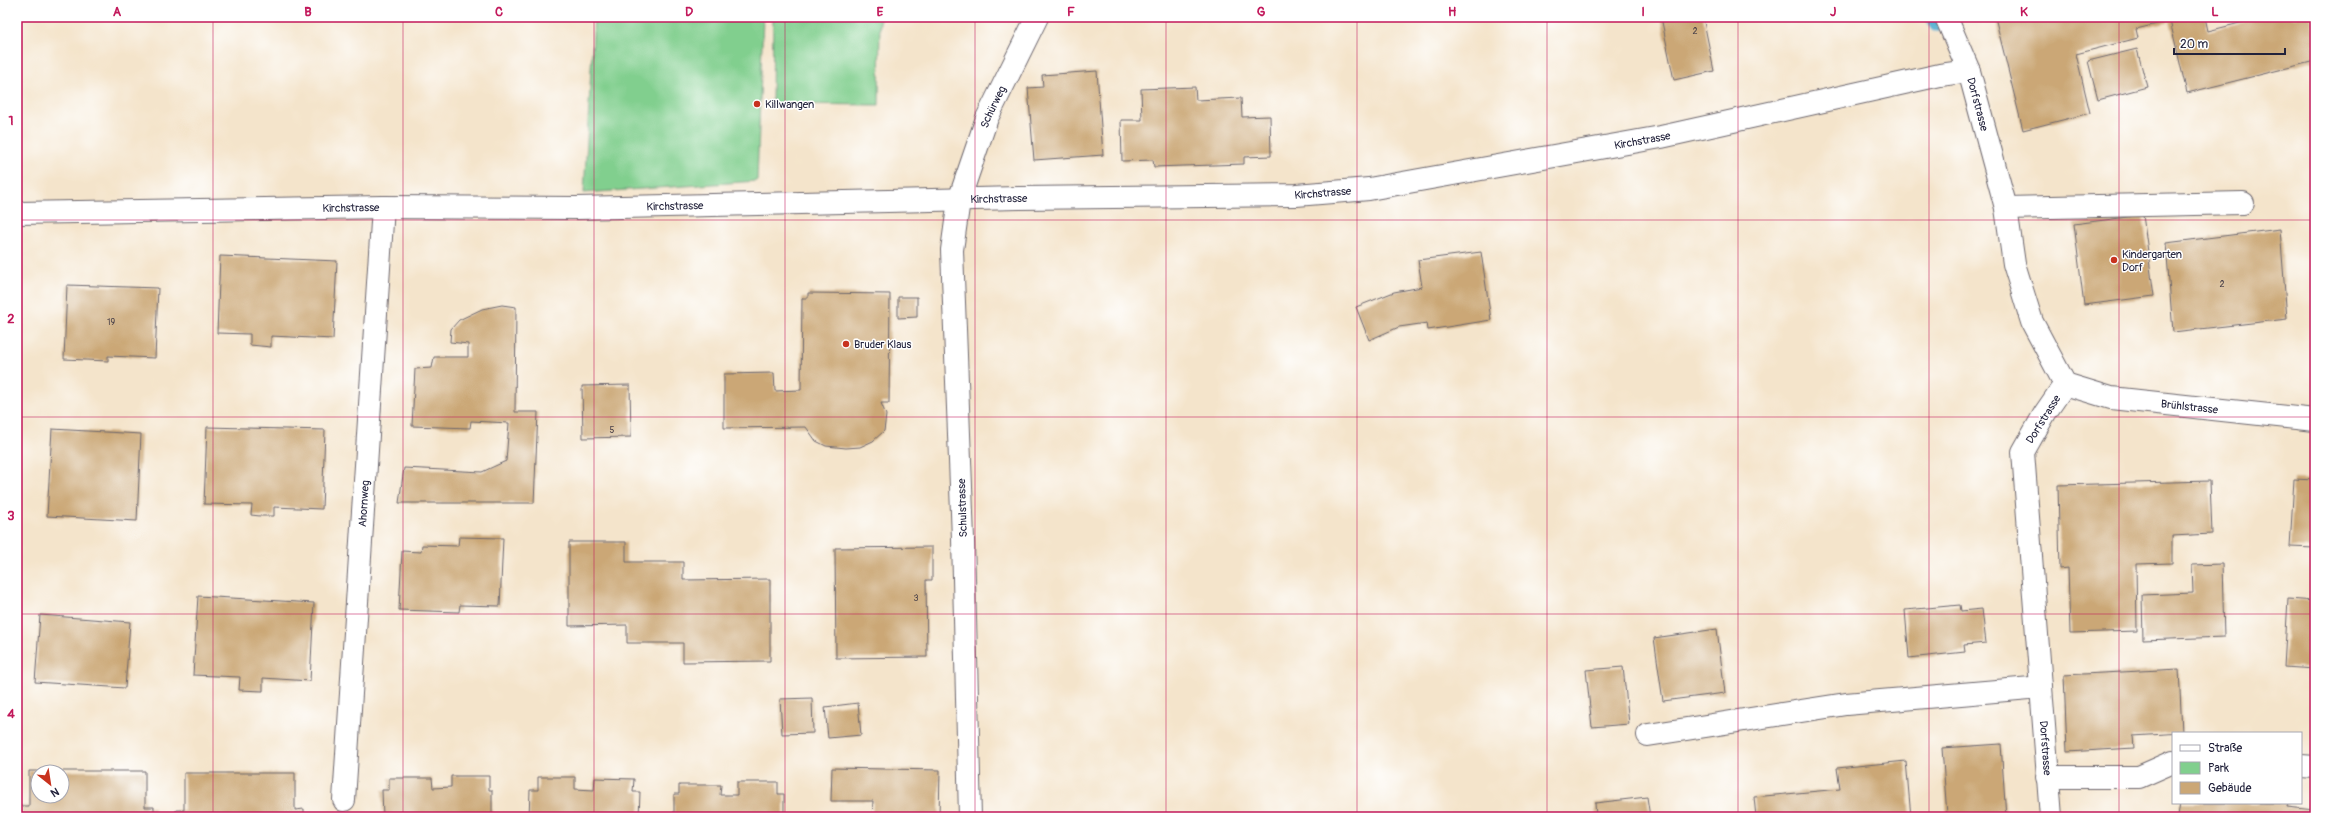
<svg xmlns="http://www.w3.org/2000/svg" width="2332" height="834" font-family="Pangolin,sans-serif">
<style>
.green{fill:#81cf8e;stroke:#527864}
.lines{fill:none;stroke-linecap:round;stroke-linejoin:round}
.stream{stroke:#50adcf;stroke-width:11}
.building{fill:#cba776}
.service-casing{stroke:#6c666d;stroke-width:24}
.minor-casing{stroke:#6c666d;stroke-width:24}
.service{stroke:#fff;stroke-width:22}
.minor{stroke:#fff;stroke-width:22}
.grid{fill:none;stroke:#c2185b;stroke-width:1;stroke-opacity:0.55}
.poi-dot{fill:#c8321e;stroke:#fff;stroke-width:1.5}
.labels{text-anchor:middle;stroke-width:3;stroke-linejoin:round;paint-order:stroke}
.number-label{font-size:9px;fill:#4c434a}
.poi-label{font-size:11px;fill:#22223b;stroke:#fff;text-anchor:start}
.street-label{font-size:11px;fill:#22223b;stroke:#fff}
.neatline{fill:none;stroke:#c2185b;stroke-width:1.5}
.grid-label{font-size:13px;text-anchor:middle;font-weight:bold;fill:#c2185b}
</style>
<rect width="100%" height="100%" fill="#fff"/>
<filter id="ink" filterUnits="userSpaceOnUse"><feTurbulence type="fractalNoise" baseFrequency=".025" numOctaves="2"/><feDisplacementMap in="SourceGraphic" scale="8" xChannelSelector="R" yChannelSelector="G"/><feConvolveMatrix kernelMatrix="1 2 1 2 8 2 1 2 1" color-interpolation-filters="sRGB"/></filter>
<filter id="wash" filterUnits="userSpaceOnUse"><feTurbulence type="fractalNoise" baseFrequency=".012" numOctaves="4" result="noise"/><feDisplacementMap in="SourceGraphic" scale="16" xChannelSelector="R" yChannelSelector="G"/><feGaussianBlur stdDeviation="0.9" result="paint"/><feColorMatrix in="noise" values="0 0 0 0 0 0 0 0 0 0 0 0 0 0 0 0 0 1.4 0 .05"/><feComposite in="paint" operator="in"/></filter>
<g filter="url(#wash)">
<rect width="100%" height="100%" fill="#f4e4cb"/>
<g class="green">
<polygon points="594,17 763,17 757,181 584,193"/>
<polygon points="773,17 880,17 879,105 772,104"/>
</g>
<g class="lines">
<polyline class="stream" points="1931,17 1935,26"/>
</g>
<g id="blocks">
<g class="building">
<polygon points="1661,17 1703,17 1714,71 1674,80"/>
<polygon points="1995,17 2205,17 2208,31 2264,17 2311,17 2315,35 2315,61 2187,93 2170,21 2136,29 2138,38 2076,54 2090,113 2023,130"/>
<polygon points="2137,49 2147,87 2098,100 2088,61"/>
<polygon points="1097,71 1103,155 1034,160 1028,88 1043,87 1042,75"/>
<polygon points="1195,87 1196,100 1241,98 1242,117 1270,116 1271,156 1244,157 1244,164 1183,166 1154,167 1153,160 1122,161 1121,120 1142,120 1141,89"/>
<polygon points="2143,215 2154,296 2084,305 2074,224"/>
<polygon points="2280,229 2287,319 2173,332 2166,243"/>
<polygon points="1481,252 1491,320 1428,330 1427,323 1399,327 1369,340 1356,307 1394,292 1422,287 1418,260"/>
<polygon points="220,256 337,261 333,339 271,336 271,347 250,345 250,334 217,333"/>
<polygon points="67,285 158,288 155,358 108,356 108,361 64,359"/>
<polygon points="808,293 890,294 889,403 881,403 886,415 884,431 873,441 860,447 846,448 826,446 816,441 806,427 724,428 724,374 774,373 775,391 801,390 802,298 808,298"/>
<polygon points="898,297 917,297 917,317 898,318"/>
<polygon points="502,305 516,307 515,412 538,412 534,503 399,503 404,468 482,472 506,461 509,423 471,421 470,428 412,426 415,369 432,368 434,357 468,357 468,344 450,342 451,329 459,320 482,309"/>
<polygon points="630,385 631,437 583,438 582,386"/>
<polygon points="207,427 325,430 322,509 274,507 274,516 260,516 251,515 252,505 204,504"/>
<polygon points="52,429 141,434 137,521 47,516"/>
<polygon points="2294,479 2315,480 2315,548 2290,547"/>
<polygon points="2210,481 2212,534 2172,536 2172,563 2136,564 2137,631 2070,633 2068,568 2060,569 2058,485"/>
<polygon points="459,537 503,538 500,606 460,605 459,612 399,610 402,551 421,552 422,545 458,546"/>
<polygon points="569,542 626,542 626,562 683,562 683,580 770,579 770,661 683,662 683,643 627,643 627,625 569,626"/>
<polygon points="932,547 932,580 926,580 927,657 836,658 835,548"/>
<polygon points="2222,564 2224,637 2143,640 2142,595 2193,593 2192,565"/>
<polygon points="198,596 314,603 310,681 263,678 263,691 239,690 240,677 193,675"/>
<polygon points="2288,599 2315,601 2315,669 2284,667"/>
<polygon points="1960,605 1961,611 1982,609 1986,643 1964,645 1965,652 1909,658 1905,610"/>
<polygon points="40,615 130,622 125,688 35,682"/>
<polygon points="1717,629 1725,693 1663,701 1654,638"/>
<polygon points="1623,667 1629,724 1592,727 1586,670"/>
<polygon points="2179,669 2182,733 2133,736 2134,748 2067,752 2064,675"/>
<polygon points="812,698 813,733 782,734 780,699"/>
<polygon points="858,703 861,735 828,738 825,707"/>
<polygon points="2001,744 2006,817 1953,817 1952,815 1947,815 1942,748"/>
<polygon points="1906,761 1911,817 1756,817 1754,797 1840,789 1837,768"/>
<polygon points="832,768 940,770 939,817 872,817 873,801 831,801"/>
<polygon points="29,771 38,771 38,796 62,796 62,771 145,771 145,807 154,807 154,817 21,817 21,806 29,806"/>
<polygon points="184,773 295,773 295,810 304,809 304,817 176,817 176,810 184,810"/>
<polygon points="451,776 489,776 489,790 492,790 492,817 383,817 382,790 389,790 389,778 432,778 433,788 451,787"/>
<polygon points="538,777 575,777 575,789 594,790 595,778 634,779 633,792 640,792 639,817 529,817 530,790 538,790"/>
<polygon points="737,782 778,782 778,794 784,794 784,817 674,817 674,794 679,794 679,785 721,785 720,795 737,795"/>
<polygon points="1647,797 1650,817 1596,817 1595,803"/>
<polygon points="2180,803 2288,803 2287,807 2315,810 2315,817 2178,817"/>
</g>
</g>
</g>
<g filter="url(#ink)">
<use href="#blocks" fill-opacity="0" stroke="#6c666d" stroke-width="1"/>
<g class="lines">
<defs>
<g id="service">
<polyline points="2006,208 2243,203"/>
<polyline points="1648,735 1846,704 2041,687"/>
<polyline points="2301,766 2315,767"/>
<polyline points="2047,777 2139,777 2173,762"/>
</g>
<g id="minor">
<path id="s1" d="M 1946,17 L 1969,71 L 2006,208 L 2014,264 L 2032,322 L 2065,384 L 2045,413 L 2023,452 L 2051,817"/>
<path id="s2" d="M 17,213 L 383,207 L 576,208 L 1019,198 L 1296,195 L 1369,189 L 1661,137 L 1940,75 L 1969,71"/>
<path id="s3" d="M 2065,384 L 2111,398 L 2315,420"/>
<path id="s4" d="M 344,800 L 383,207"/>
<path id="s5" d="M 970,817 L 963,539 L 952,250 L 959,200 L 987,118 L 1037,17"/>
</g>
</defs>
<use href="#service" class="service-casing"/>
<use href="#minor" class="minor-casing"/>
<use href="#service" class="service"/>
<use href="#minor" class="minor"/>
</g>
</g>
<path class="grid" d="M 213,17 L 213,817M 403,17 L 403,817M 594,17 L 594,817M 785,17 L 785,817M 975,17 L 975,817M 1166,17 L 1166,817M 1357,17 L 1357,817M 1547,17 L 1547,817M 1738,17 L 1738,817M 1929,17 L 1929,817M 2119,17 L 2119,817M 17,220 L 2315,220M 17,417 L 2315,417M 17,614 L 2315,614"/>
<g class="poi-dot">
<circle cx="757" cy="104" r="4"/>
<circle cx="2114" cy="260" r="4"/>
<circle cx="846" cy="344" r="4"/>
</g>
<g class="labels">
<g class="number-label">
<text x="1695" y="34">2</text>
<text x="2222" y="287">2</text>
<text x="111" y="325">19</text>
<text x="612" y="433">5</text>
<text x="916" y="601">3</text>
</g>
<g class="poi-label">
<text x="765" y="108">Killwangen</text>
<text x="2122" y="258">Kindergarten<tspan x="2122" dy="13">Dorf</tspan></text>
<text x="854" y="348">Bruder Klaus</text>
</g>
<g class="street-label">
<text dy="4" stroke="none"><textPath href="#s1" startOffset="93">Dorfstrasse</textPath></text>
<text dy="4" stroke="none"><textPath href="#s5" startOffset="717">Schürweg</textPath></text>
<text dy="4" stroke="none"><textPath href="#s2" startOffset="1630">Kirchstrasse</textPath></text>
<text dy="4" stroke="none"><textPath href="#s2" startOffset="1306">Kirchstrasse</textPath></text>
<text dy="4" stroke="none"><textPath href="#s2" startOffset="982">Kirchstrasse</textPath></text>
<text dy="4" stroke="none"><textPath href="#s2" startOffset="658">Kirchstrasse</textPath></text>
<text dy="4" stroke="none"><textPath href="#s2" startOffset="334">Kirchstrasse</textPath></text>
<text dy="4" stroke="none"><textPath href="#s3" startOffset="127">Brühlstrasse</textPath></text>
<text transform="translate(2043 419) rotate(-58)" y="4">Dorfstrasse</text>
<text dy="4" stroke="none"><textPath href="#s4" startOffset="297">Ahornweg</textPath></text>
<text transform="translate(962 508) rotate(-92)" y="4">Schulstrasse</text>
<text dy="4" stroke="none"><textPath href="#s1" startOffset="765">Dorfstrasse</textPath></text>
</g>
</g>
<rect width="2332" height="834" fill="none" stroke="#fff" stroke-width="44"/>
<rect x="2172" y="732" width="130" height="72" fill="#ffffff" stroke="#a7a7b1"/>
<rect x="2180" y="745" width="20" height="6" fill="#ffffff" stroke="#a7a7b1"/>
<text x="2208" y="752" font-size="12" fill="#22223b">Straße</text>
<rect x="2180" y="762" width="20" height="12" fill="#81cf8e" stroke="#a7a7b1"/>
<text x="2208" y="772" font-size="12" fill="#22223b">Park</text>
<rect x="2180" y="782" width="20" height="12" fill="#cba776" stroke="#a7a7b1"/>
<text x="2208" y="792" font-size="12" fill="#22223b">Gebäude</text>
<g transform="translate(50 784) rotate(150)"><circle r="19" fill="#ffffff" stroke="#a7a7b1"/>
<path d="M0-3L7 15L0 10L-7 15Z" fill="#c8321e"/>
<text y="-6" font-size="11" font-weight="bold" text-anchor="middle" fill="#22223b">N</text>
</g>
<path d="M2174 48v6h111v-6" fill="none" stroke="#22223b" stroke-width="2"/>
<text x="2180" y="48" font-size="12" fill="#22223b" stroke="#ffffff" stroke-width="3" paint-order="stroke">20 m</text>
<rect x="22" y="22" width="2288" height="790" class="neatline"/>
<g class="grid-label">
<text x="117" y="16">A</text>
<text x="308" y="16">B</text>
<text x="499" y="16">C</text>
<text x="689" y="16">D</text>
<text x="880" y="16">E</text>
<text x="1071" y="16">F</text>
<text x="1261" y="16">G</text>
<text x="1452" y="16">H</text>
<text x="1643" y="16">I</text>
<text x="1833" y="16">J</text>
<text x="2024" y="16">K</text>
<text x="2215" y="16">L</text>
<text x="11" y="125">1</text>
<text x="11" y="323">2</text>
<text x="11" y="520">3</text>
<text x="11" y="718">4</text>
</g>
</svg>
